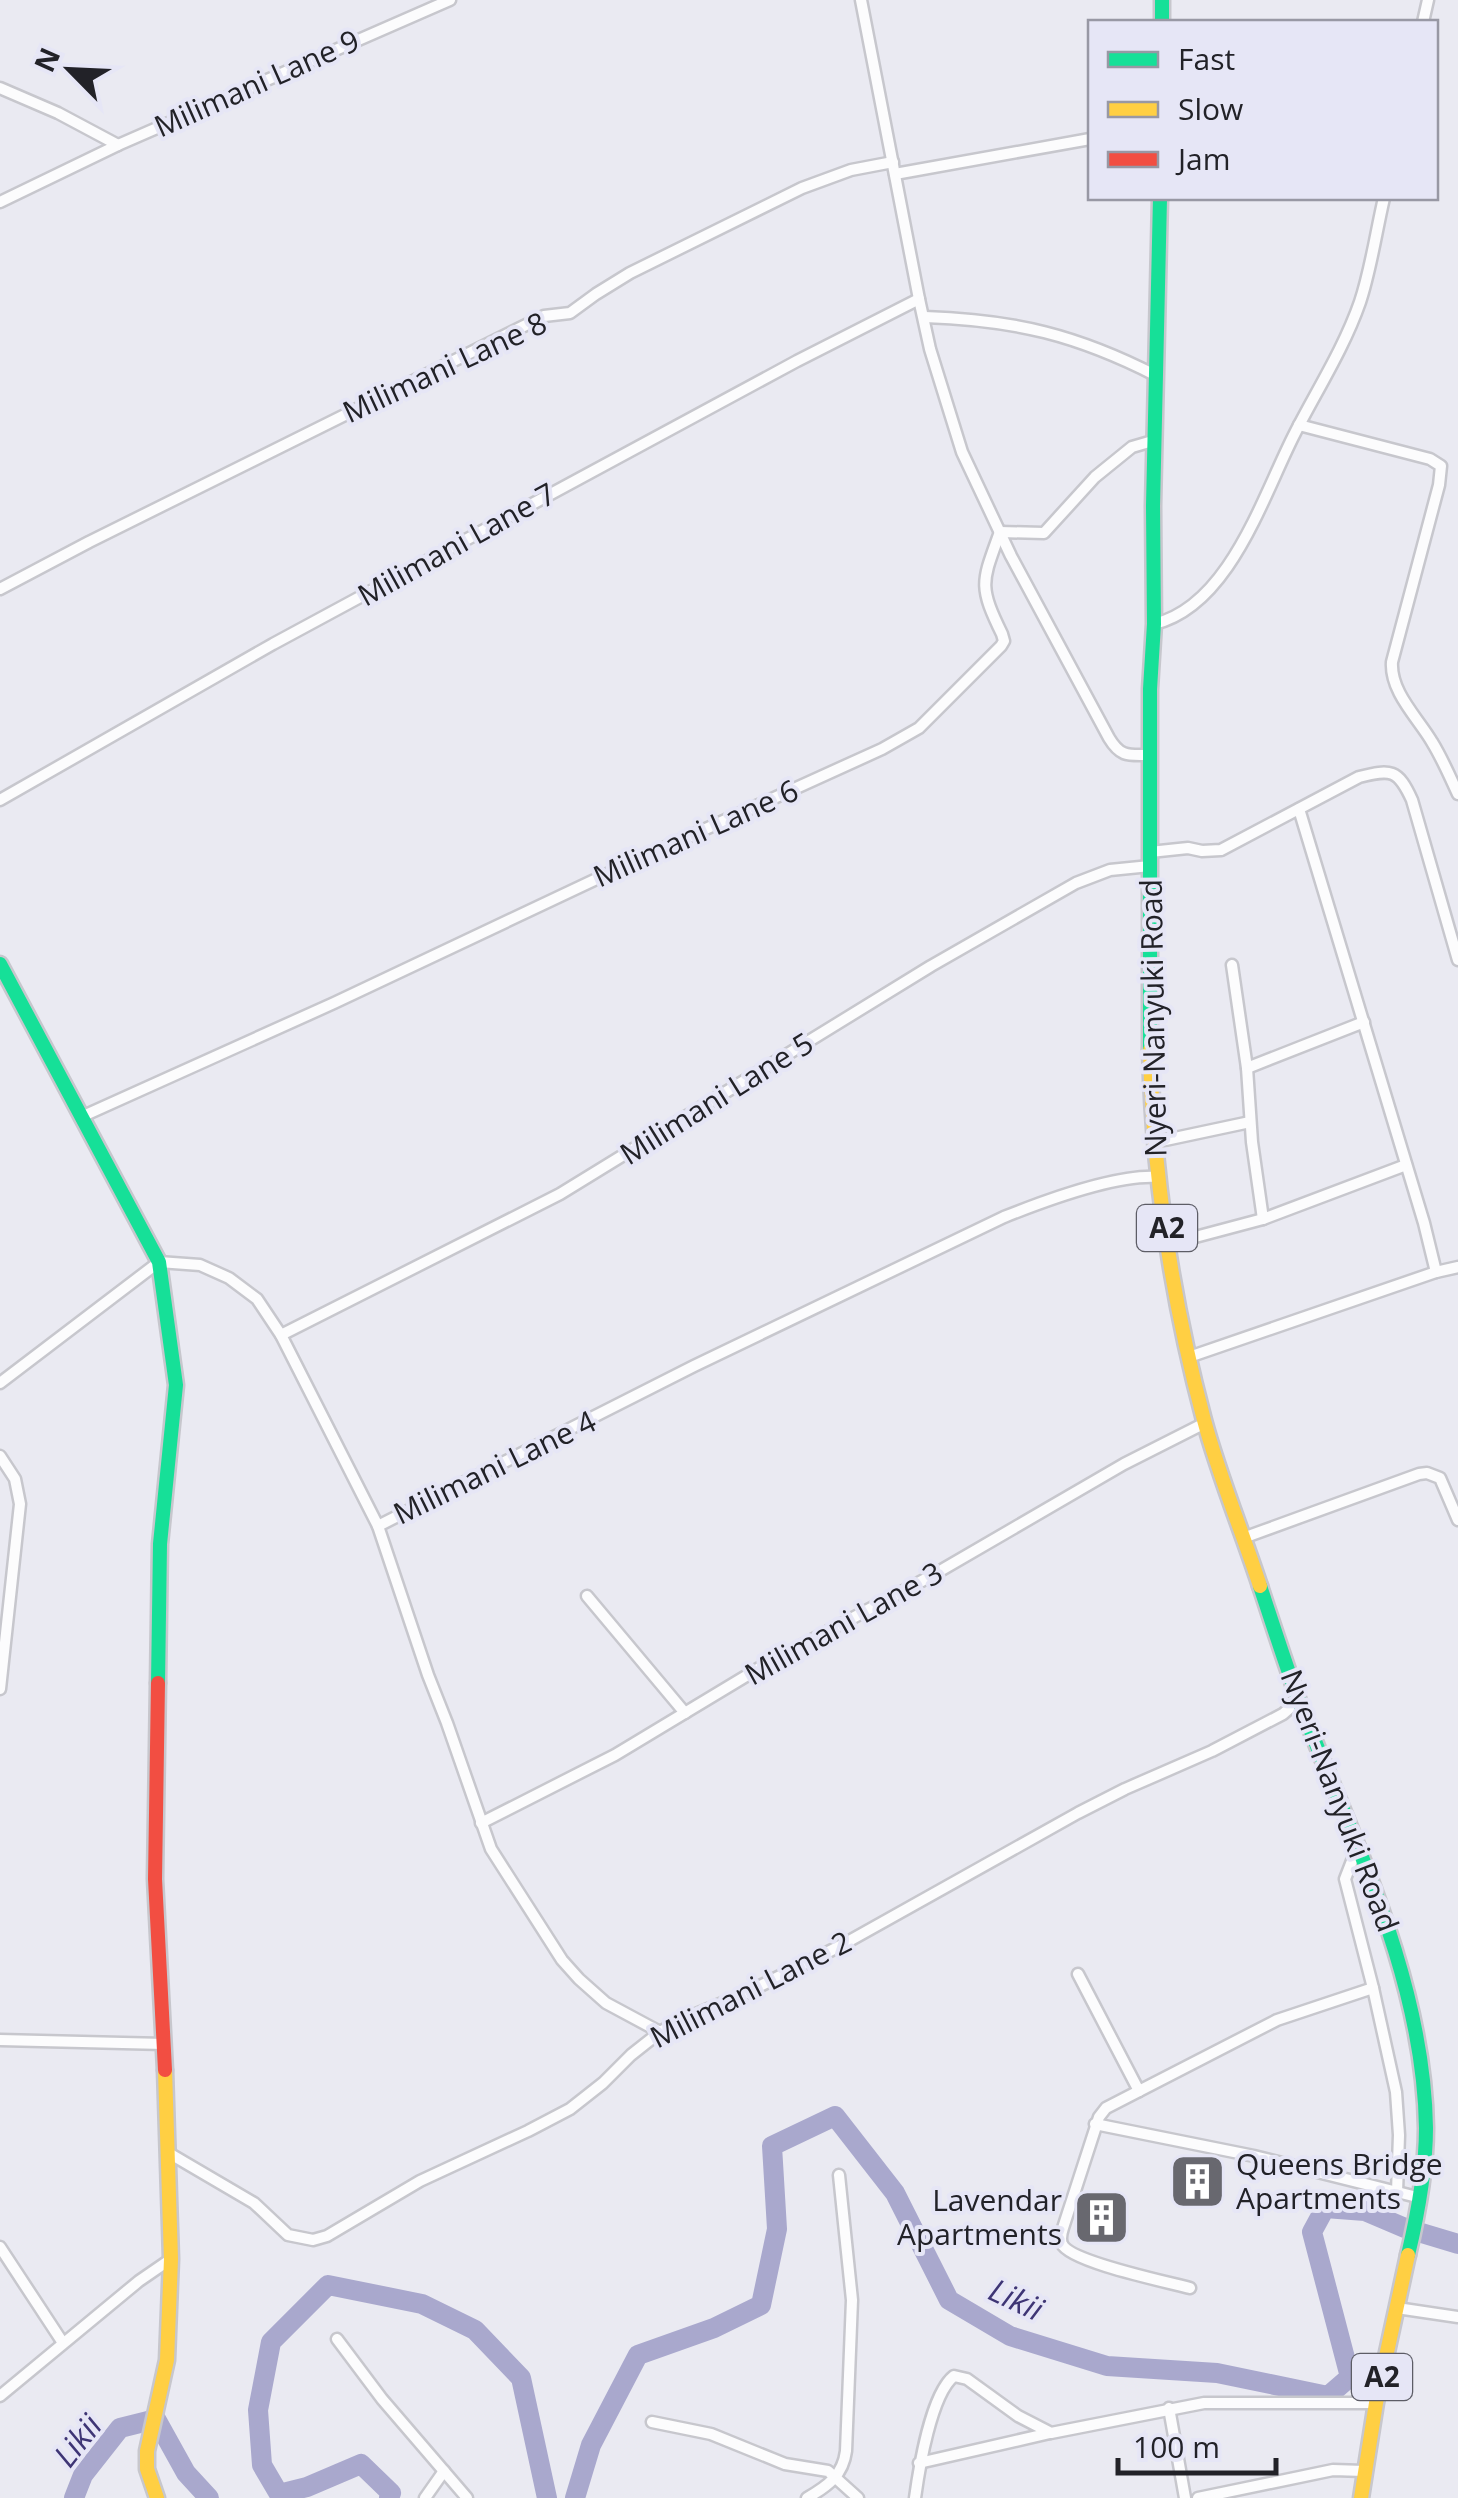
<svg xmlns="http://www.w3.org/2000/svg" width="1458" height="2498" font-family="'Open Sans',sans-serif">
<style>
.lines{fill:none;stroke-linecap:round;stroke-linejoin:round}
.river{stroke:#a9a8cd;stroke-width:20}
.street-casing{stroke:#c7c7cd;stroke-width:15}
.fast-casing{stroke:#c7c7cd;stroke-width:19}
.slow-casing{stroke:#c7c7cd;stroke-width:19}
.jam-casing{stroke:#c7c7cd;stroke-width:19}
.street{stroke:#fcfcfd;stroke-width:10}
.fast{stroke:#16e098;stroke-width:14}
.slow{stroke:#ffcf43;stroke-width:14}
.jam{stroke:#f24e42;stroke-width:14}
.labels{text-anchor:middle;stroke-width:8;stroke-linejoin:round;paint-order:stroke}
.shield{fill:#e6e6f6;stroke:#5d5d66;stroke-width:2.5}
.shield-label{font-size:28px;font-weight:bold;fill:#222228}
.street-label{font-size:30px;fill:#222228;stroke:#e6e6f6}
.poi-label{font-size:30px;fill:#222228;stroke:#e6e6f6;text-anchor:start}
.water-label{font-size:32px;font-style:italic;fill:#3e3575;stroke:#e6e6f6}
</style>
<rect width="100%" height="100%" fill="#eaeaf2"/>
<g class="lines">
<g class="river">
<polyline points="74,2498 83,2475 120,2428 156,2419 186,2473 209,2498"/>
<polyline points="389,2498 391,2493 361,2464 307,2487 279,2494 262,2465 258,2410 271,2342 328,2285 422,2304 475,2330 521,2378 547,2498"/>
<polyline points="575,2498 591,2445 638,2355 714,2328 761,2305 777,2229 772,2146 835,2116 895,2193 949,2300 1010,2336 1107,2366 1217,2373 1328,2396 1350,2377 1312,2232 1325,2208 1365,2211 1405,2228 1458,2244"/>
</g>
<defs>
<g id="street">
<path d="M 861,0 L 919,299 L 930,349 L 962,452 L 1011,556 L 1109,738 C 1121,758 1129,755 1150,755"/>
<polyline points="1423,22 1428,0"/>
<polyline points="0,88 58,113 118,145"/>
<polyline points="895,174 1090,139"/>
<polyline points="0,202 118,145 450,0"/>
<path d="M 925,317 C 1015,320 1077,335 1157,376"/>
<path d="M 1299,425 L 1430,459 L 1441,466 L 1439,485 L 1392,662 C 1390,692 1418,718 1432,742 C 1442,758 1450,777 1458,794"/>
<polyline points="0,589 89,542 536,320 544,316 570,313 596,294 630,273 802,188 851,170 893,162"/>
<path d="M 1154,624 C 1230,606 1263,495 1295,433 C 1317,390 1344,348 1360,302 C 1371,269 1376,232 1384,198"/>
<polyline points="0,800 273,644 797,361 919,299"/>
<polyline points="1299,809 1424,1223 1436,1272"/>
<path d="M 1150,852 L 1188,848 L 1202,851 L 1221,850 L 1359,777 C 1391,769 1398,769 1412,800 L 1458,960"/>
<polyline points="1232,965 1247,1068 1252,1142 1263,1219"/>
<polyline points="1247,1068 1364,1022"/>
<path d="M 81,1117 L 334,1003 L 624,866 L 882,749 L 919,728 L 1001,646 L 1004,641 L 1002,634 C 978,585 982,582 1000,532 L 1044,533 L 1095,477 L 1132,447 L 1156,440"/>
<polyline points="1156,1142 1250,1122"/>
<polyline points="1169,1244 1263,1219 1406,1165"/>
<polyline points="281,1335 560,1194 931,966 1076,883 1110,870 1150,866"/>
<polyline points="1189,1357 1436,1272 1458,1267"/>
<polyline points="0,1383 159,1262 200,1265 229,1278 257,1299 281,1335 378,1526"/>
<polyline points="0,1456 15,1479 20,1504 0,1689"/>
<polyline points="1243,1538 1419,1474 1427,1473 1440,1478 1458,1520"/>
<polyline points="587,1596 685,1713"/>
<polyline points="481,1823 615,1755 761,1667 933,1575 1124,1464 1205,1423"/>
<polyline points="1357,1848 1345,1879 1373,1988 1396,2092 1399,2135 1397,2192"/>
<polyline points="1078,1974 1139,2091"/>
<path d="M 660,2032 L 606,2003 L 579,1979 L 562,1960 L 491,1849 L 447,1723 L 428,1675 L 378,1526 L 694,1366 L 1004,1217 C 1044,1201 1116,1174 1158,1177"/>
<polyline points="0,2040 164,2044"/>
<polyline points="1095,2124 1254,2156 1421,2198"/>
<polyline points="167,2152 254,2203 288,2235 313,2240 327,2236 420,2181 528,2131 570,2109 603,2083 631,2055 660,2032 677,2022 744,1994 842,1945 1078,1813 1125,1789 1212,1751 1283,1714 1299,1700"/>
<polyline points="0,2247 63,2343"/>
<path d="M 1190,2288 C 1168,2282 1070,2262 1062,2244 C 1060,2239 1061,2234 1063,2228 L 1099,2117 L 1106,2108 L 1139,2091 L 1277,2020 L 1373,1988"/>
<polyline points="1397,2308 1458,2317"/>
<polyline points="337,2339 382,2399 467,2498"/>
<polyline points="0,2396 139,2281 171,2259"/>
<polyline points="1169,2408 1185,2498"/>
<polyline points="652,2422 711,2434 785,2464 828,2471 858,2498"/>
<polyline points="919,2463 1050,2433"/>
<polyline points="425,2498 444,2471"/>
<path d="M 807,2498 C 828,2486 843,2475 846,2451 L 852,2300 L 839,2175"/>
<path d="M 915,2498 C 919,2469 931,2394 954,2376 L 967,2379 L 1018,2416 L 1051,2433 L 1204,2403 L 1376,2403"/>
<polyline points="1198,2498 1333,2470 1364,2471"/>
</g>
<g id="fast">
<polyline points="1162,0 1162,22"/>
<polyline points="0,964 159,1262 176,1385 160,1544 158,1683"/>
<polyline points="1150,1050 1150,689 1154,624 1153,506 1160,198"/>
<path d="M 1260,1586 C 1273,1625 1285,1663 1299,1701 C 1352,1838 1424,1979 1426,2128 C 1426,2171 1418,2213 1408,2255"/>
</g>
<g id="slow">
<path d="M 1150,1050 C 1153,1174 1172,1300 1204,1420 C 1219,1476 1242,1531 1260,1586"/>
<polyline points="157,2498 147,2469 147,2451 167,2360 171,2259 165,2070"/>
<polyline points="1361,2498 1376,2403 1408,2255"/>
</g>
<polyline id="jam" points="158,1683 155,1879 165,2070"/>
</defs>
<use href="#street" class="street-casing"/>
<use href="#fast" class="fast-casing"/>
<use href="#slow" class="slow-casing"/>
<use href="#jam" class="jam-casing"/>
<use href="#street" class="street"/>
<use href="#fast" class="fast"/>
<use href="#slow" class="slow"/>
<use href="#jam" class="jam"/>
</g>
<defs>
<symbol id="building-square" viewBox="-11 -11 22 22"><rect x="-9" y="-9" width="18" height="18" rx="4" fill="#68686f" stroke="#e6e6f6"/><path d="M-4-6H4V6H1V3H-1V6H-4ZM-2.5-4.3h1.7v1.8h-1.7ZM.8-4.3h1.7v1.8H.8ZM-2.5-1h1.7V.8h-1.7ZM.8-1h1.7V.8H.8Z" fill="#fff"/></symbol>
</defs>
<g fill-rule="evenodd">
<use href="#building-square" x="1166" y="2150" width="63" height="63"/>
<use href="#building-square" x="1070" y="2186" width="63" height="63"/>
</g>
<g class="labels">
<g class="shield">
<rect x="1137" y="1205" width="60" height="46" rx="8"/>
<rect x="1352" y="2354" width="60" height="46" rx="8"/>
</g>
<g class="shield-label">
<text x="1167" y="1238">A2</text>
<text x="1382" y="2387">A2</text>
</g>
<g class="street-label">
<text transform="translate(257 84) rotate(-24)" y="10">Milimani Lane 9</text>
<text transform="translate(445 368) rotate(-25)" y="10">Milimani Lane 8</text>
<text transform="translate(457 545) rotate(-29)" y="10">Milimani Lane 7</text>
<text transform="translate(696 834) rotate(-24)" y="10">Milimani Lane 6</text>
<text transform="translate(1154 1018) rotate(-91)" y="10">Nyeri-Nanyuki Road</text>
<text transform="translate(717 1099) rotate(-32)" y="10">Milimani Lane 5</text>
<text transform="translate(495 1468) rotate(-26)" y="10">Milimani Lane 4</text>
<text transform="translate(844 1624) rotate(-29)" y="10">Milimani Lane 3</text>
<text transform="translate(1339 1801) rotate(69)" y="10">Nyeri-Nanyuki Road</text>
<text transform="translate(751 1990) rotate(-27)" y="10">Milimani Lane 2</text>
</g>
<g class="poi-label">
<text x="1236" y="2175">Queens Bridge<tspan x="1236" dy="34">Apartments</tspan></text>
<text x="1062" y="2211" text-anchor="end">Lavendar<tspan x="1062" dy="34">Apartments</tspan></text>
</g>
<g class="water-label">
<text transform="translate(1016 2300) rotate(25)" y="11">Likii</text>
<text transform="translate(78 2441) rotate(-52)" y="11">Likii</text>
</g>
</g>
<rect x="1088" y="20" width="350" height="180" fill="#e6e6f6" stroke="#9898a4" stroke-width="2.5"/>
<rect x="1108" y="52" width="50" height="15" fill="#16e098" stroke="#9898a4" stroke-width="2.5"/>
<text x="1178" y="70" font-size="30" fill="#222228">Fast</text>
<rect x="1108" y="102" width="50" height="15" fill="#ffcf43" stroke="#9898a4" stroke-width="2.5"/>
<text x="1178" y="120" font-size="30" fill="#222228">Slow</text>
<rect x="1108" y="152" width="50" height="15" fill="#f24e42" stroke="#9898a4" stroke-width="2.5"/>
<text x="1178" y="170" font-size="30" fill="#222228">Jam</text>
<g transform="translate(70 70) rotate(294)" stroke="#e6e6f6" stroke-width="8" paint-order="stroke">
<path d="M0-8L18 38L0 25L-18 38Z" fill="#222228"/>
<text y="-15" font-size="28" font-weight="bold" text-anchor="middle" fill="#222228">N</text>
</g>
<path d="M1118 2458v15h158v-15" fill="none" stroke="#222228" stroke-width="5"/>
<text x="1133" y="2458" font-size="30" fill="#222228" stroke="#e6e6f6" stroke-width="8" paint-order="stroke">100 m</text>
</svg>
